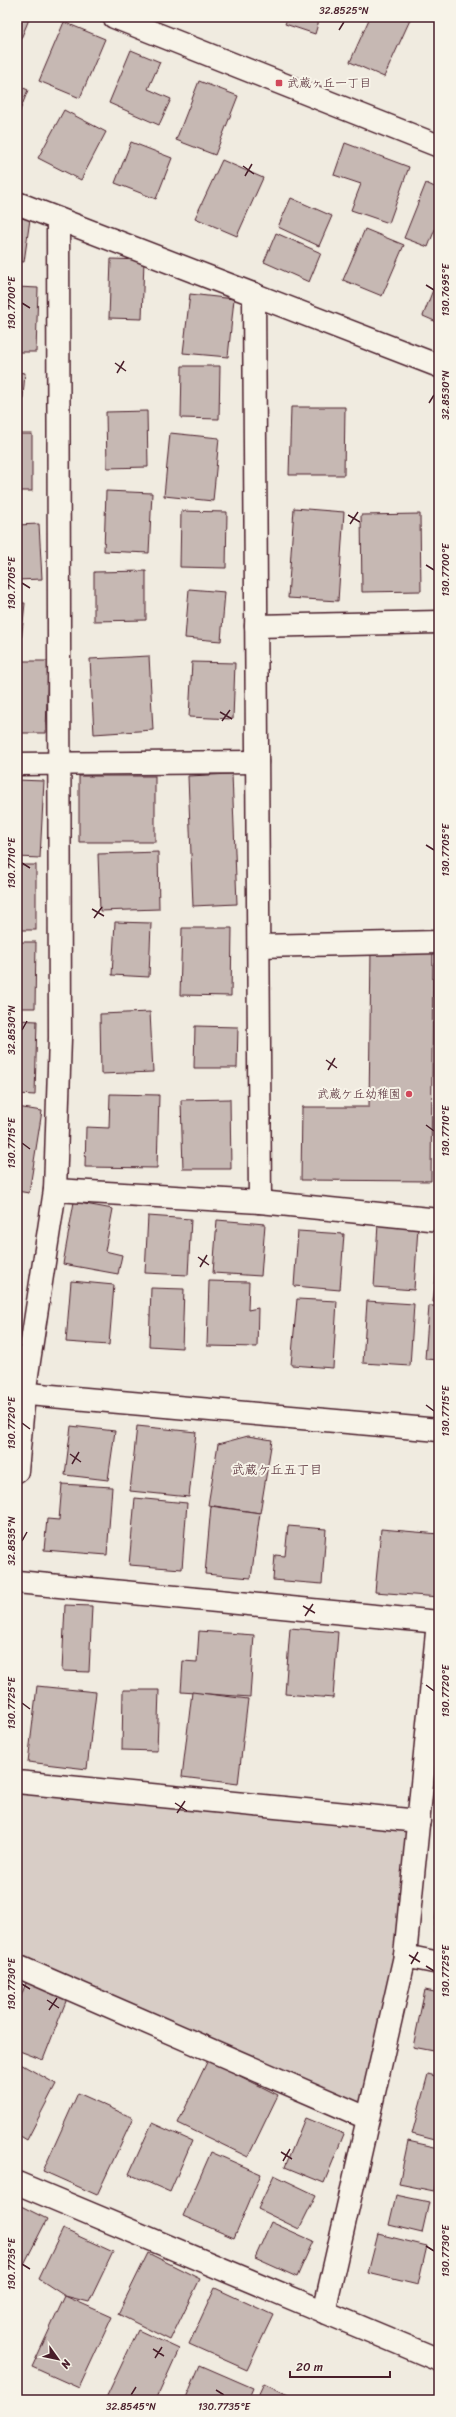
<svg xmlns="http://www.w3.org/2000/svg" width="456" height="2417" font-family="Sriracha,'Klee One',sans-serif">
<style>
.green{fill:#d8cdc6;stroke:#917678}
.building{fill:#c6b8b3;stroke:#4a1f2b}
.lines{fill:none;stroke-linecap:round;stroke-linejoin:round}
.minor-casing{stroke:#4a1f2b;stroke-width:25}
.minor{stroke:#f7f3e8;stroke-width:22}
.ticks{fill:none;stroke:#4a1f2b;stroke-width:1.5}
.poi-dot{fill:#d1495b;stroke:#f7f3e8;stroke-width:1.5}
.labels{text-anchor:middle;stroke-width:4;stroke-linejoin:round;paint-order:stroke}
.poi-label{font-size:12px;fill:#4a1f2b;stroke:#f7f3e8;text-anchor:start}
.neighbourhood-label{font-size:13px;fill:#4a1f2b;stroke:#f7f3e8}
.neatline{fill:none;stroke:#4a1f2b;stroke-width:1.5}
.ticks-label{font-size:10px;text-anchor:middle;fill:#4a1f2b}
</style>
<rect width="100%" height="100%" fill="#f0ebe0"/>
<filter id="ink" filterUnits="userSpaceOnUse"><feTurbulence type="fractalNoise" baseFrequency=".025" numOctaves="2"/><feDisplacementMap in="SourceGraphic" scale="8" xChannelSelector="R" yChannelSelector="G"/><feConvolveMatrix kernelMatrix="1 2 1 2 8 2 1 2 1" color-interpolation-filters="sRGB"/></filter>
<g filter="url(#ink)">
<polygon class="green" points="17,1782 419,1821 367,2118 17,1966"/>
<g class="building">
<polygon points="17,17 30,17 17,48"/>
<polygon points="288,17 320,17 315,34 285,24"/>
<polygon points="370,17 404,17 410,20 384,77 350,62"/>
<polygon points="64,22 105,39 80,98 39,81"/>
<polygon points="131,50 160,62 148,89 171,99 159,125 109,103"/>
<polygon points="199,81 238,96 215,155 176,140"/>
<polygon points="17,85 28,90 17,118"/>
<polygon points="64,110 106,132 81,180 38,158"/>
<polygon points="131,142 172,158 156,199 115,183"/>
<polygon points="345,143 409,167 389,223 351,210 361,184 334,175"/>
<polygon points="222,160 263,178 237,236 195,218"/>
<polygon points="426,183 439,189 439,219 428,247 404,238"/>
<polygon points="291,198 332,216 319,246 278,227"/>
<polygon points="17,218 30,219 24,262 17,261"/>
<polygon points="365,229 404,245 382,296 343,280"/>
<polygon points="276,233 321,253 309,282 264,262"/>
<polygon points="111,259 144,260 142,319 109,318"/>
<polygon points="439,274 439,323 423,316"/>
<polygon points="17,287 38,288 36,352 17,352"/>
<polygon points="190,294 234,299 228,357 183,353"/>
<polygon points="182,366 220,366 219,419 181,418"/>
<polygon points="17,372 25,373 22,408 17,408"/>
<polygon points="291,407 345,407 344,475 289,475"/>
<polygon points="147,411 148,467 107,468 106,412"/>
<polygon points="170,433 219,438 213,501 164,496"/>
<rect x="17" y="434" width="15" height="57"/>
<polygon points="106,491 152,493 149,553 104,551"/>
<polygon points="294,508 344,512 338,601 288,598"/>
<polygon points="181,511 227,512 226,568 180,567"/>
<polygon points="420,514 421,591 362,592 361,515"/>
<polygon points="39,524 42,579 17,580 17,525"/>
<polygon points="146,571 146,620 94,621 94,572"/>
<polygon points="189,589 225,592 221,641 185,638"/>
<polygon points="17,603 25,603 21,642 17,642"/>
<polygon points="149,656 153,730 94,734 90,659"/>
<polygon points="17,661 48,661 46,733 17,733"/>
<polygon points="192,662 235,663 233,719 189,717"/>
<polygon points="232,774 237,904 193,906 188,776"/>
<rect x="79" y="776" width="76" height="66"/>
<polygon points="17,780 44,781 40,858 17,857"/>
<polygon points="158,852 159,909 100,911 98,854"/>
<rect x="17" y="865" width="19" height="65"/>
<polygon points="115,922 151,923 149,977 112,975"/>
<polygon points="182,928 232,928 231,996 180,995"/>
<polygon points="17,942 36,942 35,1008 17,1008"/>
<polygon points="371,949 433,949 431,1181 301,1180 302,1107 369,1107"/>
<polygon points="150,1012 153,1072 101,1074 100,1014"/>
<polygon points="17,1020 37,1021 35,1095 17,1094"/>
<polygon points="195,1026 238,1027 237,1068 194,1068"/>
<polygon points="110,1094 159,1095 157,1168 85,1167 86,1127 109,1128"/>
<polygon points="230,1099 231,1169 183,1169 181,1100"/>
<polygon points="17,1107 42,1111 29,1193 17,1191"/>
<polygon points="17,1197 20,1197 17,1226"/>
<polygon points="74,1202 113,1209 105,1251 122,1255 118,1274 63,1264"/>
<polygon points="148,1216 191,1219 188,1275 145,1273"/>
<polygon points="217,1220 265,1224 261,1276 213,1273"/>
<polygon points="378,1224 418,1227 414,1290 374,1287"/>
<polygon points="298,1231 344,1234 340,1290 294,1286"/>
<polygon points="439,1253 439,1303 433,1302"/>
<polygon points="71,1281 114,1285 109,1345 66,1342"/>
<polygon points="209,1281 249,1282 248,1310 258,1308 257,1347 207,1346"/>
<polygon points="151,1288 184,1289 182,1348 149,1346"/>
<polygon points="297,1299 337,1301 333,1368 291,1365"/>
<polygon points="367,1301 414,1304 410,1366 363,1363"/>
<polygon points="429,1306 439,1306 439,1360 425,1359"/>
<polygon points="71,1426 115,1431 108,1480 65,1475"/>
<polygon points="137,1426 196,1432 189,1497 130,1491"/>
<polygon points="248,1436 272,1440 260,1513 208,1505 218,1444"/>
<polygon points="62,1484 112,1487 107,1555 44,1550 47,1519 59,1520"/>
<polygon points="135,1498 187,1503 182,1569 129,1565"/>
<polygon points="211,1506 260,1513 251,1578 205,1574"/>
<polygon points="288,1526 326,1529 322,1584 273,1580 275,1555 285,1556"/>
<polygon points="381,1529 439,1534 439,1597 375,1592"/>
<polygon points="65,1605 92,1606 89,1672 62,1671"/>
<polygon points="290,1628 338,1632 333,1698 285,1694"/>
<polygon points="199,1631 254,1635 250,1697 181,1692 183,1661 197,1662"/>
<polygon points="37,1686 96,1692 87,1769 28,1762"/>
<polygon points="123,1690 159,1690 157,1751 122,1750"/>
<polygon points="192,1692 248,1699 238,1784 182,1777"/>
<polygon points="439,1890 439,1933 434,1932"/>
<polygon points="27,1980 68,1996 43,2060 17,2050 17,2007"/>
<polygon points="425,1990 439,1993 439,2052 413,2047"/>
<polygon points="208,2060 278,2095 248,2157 178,2123"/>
<polygon points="17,2062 56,2084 27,2140 17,2134"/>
<polygon points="428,2074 439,2077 439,2141 412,2134"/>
<polygon points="78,2093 133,2118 97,2195 43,2171"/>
<polygon points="305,2118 344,2134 324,2183 285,2167"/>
<polygon points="152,2123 192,2141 170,2192 129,2174"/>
<polygon points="408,2141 439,2148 439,2168 434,2191 399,2184"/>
<polygon points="211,2152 261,2174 234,2238 183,2216"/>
<polygon points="274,2175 316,2195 299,2229 258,2209"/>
<polygon points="396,2195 429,2202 422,2233 389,2225"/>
<polygon points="17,2204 47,2219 20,2272 17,2270"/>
<polygon points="271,2222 313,2241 297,2277 255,2258"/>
<polygon points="63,2229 113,2252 89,2302 65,2296 39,2279"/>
<polygon points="378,2234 427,2246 418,2285 368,2273"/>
<polygon points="148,2253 200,2279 170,2340 118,2314"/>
<polygon points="215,2288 273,2315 247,2370 189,2344"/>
<polygon points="65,2296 112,2317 79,2388 32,2367"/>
<polygon points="138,2330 179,2349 156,2400 105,2400"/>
<polygon points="200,2365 253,2388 248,2400 185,2400"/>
<polygon points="264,2383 298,2400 256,2400"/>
</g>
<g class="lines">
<defs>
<g id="minor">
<polyline points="114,17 439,146"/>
<polyline points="17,203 439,366"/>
<polyline points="254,294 260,1202"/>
<polyline points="256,626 439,622"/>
<polyline points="17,764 257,762"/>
<polyline points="259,946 439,942"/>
<polyline points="55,1190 260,1202 439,1220"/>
<polyline points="17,1393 439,1430"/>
<polyline points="17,1471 24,1394 55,1190 60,1038 58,219"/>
<polyline points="17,1582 439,1622"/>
<polyline points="17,1782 419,1821"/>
<polyline points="405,1956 439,1963"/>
<polyline points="17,1966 367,2118"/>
<polyline points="17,2183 439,2360"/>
<polyline points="324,2312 405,1956 438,1622"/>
</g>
</defs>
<use href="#minor" class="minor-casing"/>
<use href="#minor" class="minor"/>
</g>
</g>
<path class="ticks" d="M 339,30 L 344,22M 243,166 L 254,174M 245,176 L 252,164M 426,285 L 434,290M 22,303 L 30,308M 115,363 L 126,371M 117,373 L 124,361M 429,403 L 434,395M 348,515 L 360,522M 350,524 L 358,512M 426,565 L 434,570M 22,583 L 30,588M 220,712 L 232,719M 222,721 L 230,710M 426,845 L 434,850M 22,863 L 30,868M 92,909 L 104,916M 94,918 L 102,907M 22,1030 L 27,1021M 326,1060 L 337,1068M 328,1070 L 335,1058M 426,1125 L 434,1131M 22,1143 L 30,1149M 198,1257 L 209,1265M 200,1267 L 207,1255M 426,1405 L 434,1411M 22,1423 L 30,1429M 70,1454 L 81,1462M 72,1464 L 79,1452M 22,1541 L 27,1532M 303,1606 L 315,1613M 305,1616 L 313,1604M 426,1685 L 434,1691M 22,1703 L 30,1709M 175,1803 L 187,1811M 177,1813 L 185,1801M 409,1955 L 420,1962M 411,1964 L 418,1952M 426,1966 L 434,1971M 22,1984 L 30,1989M 47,2000 L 59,2008M 49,2010 L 57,1998M 281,2152 L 292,2159M 283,2161 L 290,2149M 426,2246 L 434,2251M 22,2264 L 30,2269M 153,2349 L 164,2356M 155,2358 L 162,2347M 216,2390 L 224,2395M 131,2395 L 136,2387"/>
<g class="poi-dot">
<rect x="275" y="79" width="8" height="8" rx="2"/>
<circle cx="409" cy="1094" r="4"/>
</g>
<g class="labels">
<g class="poi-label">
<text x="287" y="87">武蔵ヶ丘一丁目</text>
<text x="401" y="1098" text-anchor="end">武蔵ケ丘幼稚園</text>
</g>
<g class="neighbourhood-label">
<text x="277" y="1474">武蔵ケ丘五丁目</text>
</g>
</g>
<rect width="456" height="2417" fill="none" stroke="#f7f3e8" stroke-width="44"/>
<g transform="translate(58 2359) rotate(123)" stroke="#f7f3e8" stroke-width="3" paint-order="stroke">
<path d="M0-3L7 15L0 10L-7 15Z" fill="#4a1f2b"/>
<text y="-6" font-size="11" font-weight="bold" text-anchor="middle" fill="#4a1f2b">N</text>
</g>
<path d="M290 2371v6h100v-6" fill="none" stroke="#4a1f2b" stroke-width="2"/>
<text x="296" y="2371" font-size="12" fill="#4a1f2b" stroke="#f7f3e8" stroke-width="3" paint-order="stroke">20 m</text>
<rect x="22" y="22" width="412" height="2373" class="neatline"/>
<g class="ticks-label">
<text x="344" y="14">32.8525°N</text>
<text transform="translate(445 290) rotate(-90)" y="4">130.7695°E</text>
<text transform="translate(11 303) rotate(-90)" y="4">130.7700°E</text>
<text transform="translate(445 395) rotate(-90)" y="4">32.8530°N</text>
<text transform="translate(445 570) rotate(-90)" y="4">130.7700°E</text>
<text transform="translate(11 583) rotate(-90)" y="4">130.7705°E</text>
<text transform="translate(445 850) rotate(-90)" y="4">130.7705°E</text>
<text transform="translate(11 863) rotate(-90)" y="4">130.7710°E</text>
<text transform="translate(11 1030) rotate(-90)" y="4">32.8530°N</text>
<text transform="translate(445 1131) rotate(-90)" y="4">130.7710°E</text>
<text transform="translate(11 1143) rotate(-90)" y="4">130.7715°E</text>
<text transform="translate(445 1411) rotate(-90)" y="4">130.7715°E</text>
<text transform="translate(11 1423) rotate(-90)" y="4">130.7720°E</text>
<text transform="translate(11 1541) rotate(-90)" y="4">32.8535°N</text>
<text transform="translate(445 1691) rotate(-90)" y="4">130.7720°E</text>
<text transform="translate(11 1703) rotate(-90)" y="4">130.7725°E</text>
<text transform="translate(445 1971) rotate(-90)" y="4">130.7725°E</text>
<text transform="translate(11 1984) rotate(-90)" y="4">130.7730°E</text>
<text transform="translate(445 2251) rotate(-90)" y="4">130.7730°E</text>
<text transform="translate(11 2264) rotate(-90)" y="4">130.7735°E</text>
<text x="131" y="2410">32.8545°N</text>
<text x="224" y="2410">130.7735°E</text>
</g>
</svg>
